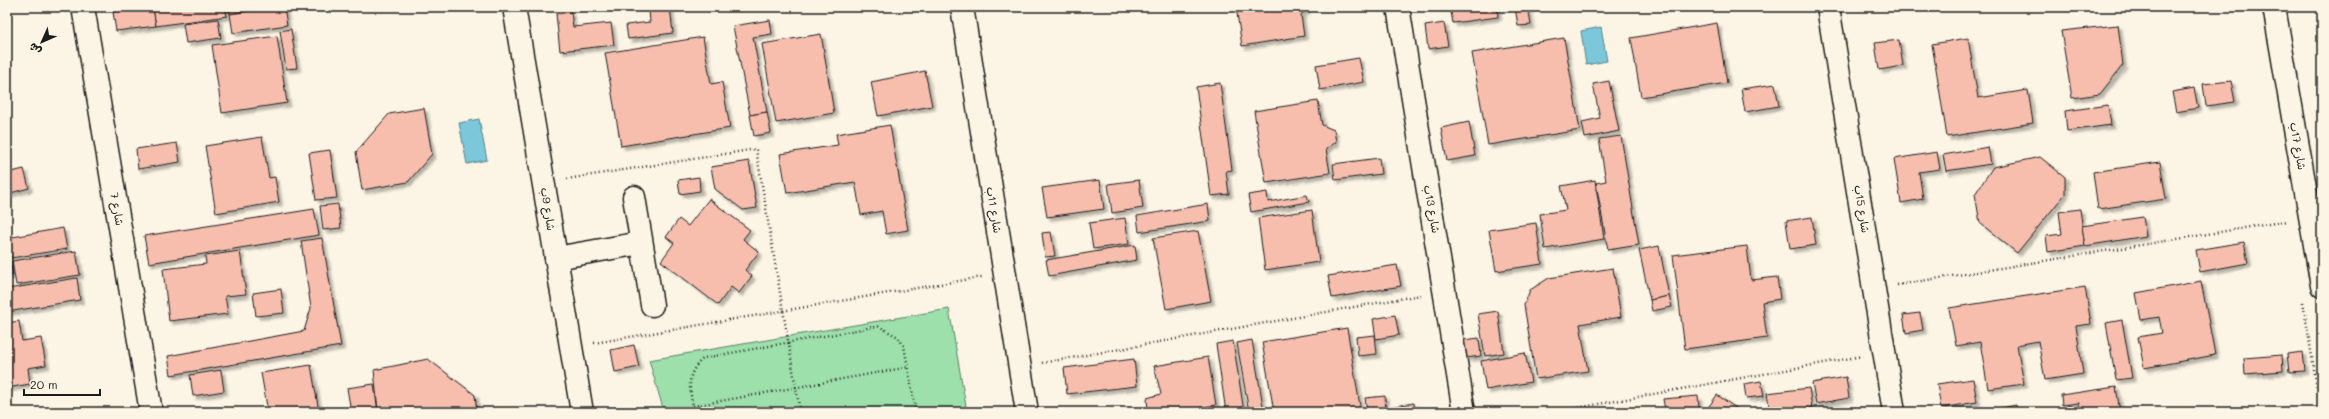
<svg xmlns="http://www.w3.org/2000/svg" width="2329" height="419" font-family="Mali,'Playpen Sans Arabic',sans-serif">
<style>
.green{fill:#9de0ac;stroke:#5c7e64}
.water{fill:#7bc7da;stroke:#55838e}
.building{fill:#f7beae;stroke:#1c1c1c;filter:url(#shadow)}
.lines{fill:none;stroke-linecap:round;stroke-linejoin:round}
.minor-casing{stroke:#1c1c1c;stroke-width:25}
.path{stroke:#1c1c1c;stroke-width:2.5;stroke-dasharray:1 3;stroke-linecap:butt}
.minor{stroke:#fcf5e5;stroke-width:22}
.labels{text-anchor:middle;stroke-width:3;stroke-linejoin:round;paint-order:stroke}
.street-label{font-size:11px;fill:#1c1c1c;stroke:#fcf5e5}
</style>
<defs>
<filter id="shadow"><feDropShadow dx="3.5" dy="3.5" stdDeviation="1" flood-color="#0004"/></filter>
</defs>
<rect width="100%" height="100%" fill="#fcf5e5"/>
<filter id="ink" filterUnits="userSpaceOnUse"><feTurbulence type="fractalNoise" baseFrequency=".025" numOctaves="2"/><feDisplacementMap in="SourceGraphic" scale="8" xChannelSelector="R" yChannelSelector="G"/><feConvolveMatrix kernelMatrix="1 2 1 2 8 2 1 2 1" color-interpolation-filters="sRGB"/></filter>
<g filter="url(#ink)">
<polygon class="green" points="949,309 967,412 664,412 649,360"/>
<g class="water">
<polygon points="1601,27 1607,61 1586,65 1581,31"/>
<polygon points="479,119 487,160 467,164 459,123"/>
</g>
<g class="building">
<polygon points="153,7 156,26 116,31 113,12"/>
<polygon points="153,7 225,7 227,16 156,26"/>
<polygon points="229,7 274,7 230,14"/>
<polygon points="274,7 284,7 287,25 233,33 230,14"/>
<polygon points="670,7 673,33 628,39 626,25 650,22 649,10"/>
<polygon points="1236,7 1308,7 1301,15 1304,36 1242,46"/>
<polygon points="1450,7 1497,7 1498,17 1453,23"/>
<polygon points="1515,7 1528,7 1531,25 1518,26"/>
<polygon points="571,12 573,27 611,23 614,45 560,51 556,14"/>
<polygon points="218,19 221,38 186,43 183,24"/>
<polygon points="770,20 772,34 753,37 767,112 750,115 733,26"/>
<polygon points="1444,23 1448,46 1428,49 1425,26"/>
<polygon points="1717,23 1727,83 1641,97 1631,38"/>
<polygon points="2118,25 2123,65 2100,94 2072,98 2061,31"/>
<polygon points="291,29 297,68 286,69 280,31"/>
<polygon points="821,34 834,113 776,123 762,44"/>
<polygon points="277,36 287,103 222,113 212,45"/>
<polygon points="703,37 711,84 722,82 730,128 621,146 605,53"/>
<polygon points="1564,38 1580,130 1488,145 1472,53"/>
<polygon points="1968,38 1978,98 2028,90 2033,123 1947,137 1932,44"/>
<polygon points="1899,40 1903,66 1879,70 1875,43"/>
<polygon points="1359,58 1364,82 1320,90 1316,65"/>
<polygon points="925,71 932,106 878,116 871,82"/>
<polygon points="1609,81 1619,131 1585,138 1582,122 1600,118 1593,84"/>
<polygon points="2231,81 2235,102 2206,106 2203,84"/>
<polygon points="1220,83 1232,170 1226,171 1229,194 1211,196 1196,87"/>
<polygon points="1775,84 1779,106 1745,112 1741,89"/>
<polygon points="2194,88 2198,108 2176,112 2172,92"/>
<polygon points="1318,101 1322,125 1334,130 1336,142 1326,149 1330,173 1266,183 1254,111"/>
<polygon points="2108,105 2111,125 2067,131 2065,111"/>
<polygon points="424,108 432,154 408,182 362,190 356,152 389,114"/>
<polygon points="767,112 771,133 754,136 750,115"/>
<polygon points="1469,122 1475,156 1447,161 1441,128"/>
<polygon points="890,125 908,230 886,234 882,211 861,215 855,182 787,193 780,154 838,145 836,134"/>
<polygon points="1621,136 1639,245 1608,250 1596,183 1606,181 1599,139"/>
<polygon points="262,137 269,178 275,177 279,202 216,213 205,146"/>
<polygon points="177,143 180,162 138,169 136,149"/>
<polygon points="1988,147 1991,164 1946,171 1943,155"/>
<polygon points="330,150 337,198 316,200 309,153"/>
<polygon points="1937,152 1940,169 1919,172 1923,199 1901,203 1894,159"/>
<polygon points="2040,157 2065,177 2065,194 2017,253 1980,223 1975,194 1993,167"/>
<polygon points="1379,158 1381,174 1335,180 1333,164"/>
<polygon points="749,161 757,208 743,210 715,189 711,167"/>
<polygon points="2160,162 2166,199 2098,209 2093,172"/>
<polygon points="24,169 29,188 7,194 7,173"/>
<polygon points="699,177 700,191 680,194 678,180"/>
<polygon points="1100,180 1104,209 1047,217 1042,188"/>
<polygon points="1139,180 1143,208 1112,213 1108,184"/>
<polygon points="1595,180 1604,239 1545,249 1540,214 1566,210 1561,186"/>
<polygon points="1267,192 1268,202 1307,195 1309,202 1251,212 1248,195"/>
<polygon points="709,199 750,230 743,239 759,252 745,270 752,276 739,293 731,287 718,305 661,261 674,243 666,237 679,219 688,226"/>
<polygon points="338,204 341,228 323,230 320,206"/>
<polygon points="1208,204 1210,221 1139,232 1137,216"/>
<polygon points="314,209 319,235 149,263 144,236"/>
<polygon points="2080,209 2085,246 2048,252 2046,236 2062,234 2059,212"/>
<polygon points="1312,210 1319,262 1265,270 1258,218"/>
<polygon points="1812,217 1816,245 1790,249 1786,221"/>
<polygon points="2143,217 2146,236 2085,246 2082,226"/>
<polygon points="1125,218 1129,244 1093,249 1089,223"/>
<polygon points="1536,223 1542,264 1496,271 1489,230"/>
<polygon points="63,228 67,249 11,258 7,238"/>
<polygon points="1198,231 1211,301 1166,309 1153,238"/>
<polygon points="1051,232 1055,256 1045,257 1042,233"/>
<polygon points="322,238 341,346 171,375 168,356 304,331 311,308 301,241"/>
<polygon points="2244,242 2248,263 2200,272 2196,250"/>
<polygon points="1135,245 1137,260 1049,276 1046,260"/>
<polygon points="1659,246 1669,296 1650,300 1639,250"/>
<polygon points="1747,246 1751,280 1777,277 1780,299 1762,302 1767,338 1685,349 1673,255"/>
<polygon points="76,251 80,275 16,285 12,261"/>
<polygon points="240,251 246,294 225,296 228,314 169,321 163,269 206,264 205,256"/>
<polygon points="8,254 13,275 7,276 7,255"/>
<polygon points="1397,265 1401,286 1332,298 1328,276"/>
<polygon points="1613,268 1621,317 1580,324 1588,371 1536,379 1524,305 1530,290 1549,278"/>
<polygon points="77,278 80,300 7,312 7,289"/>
<polygon points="2201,281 2215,355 2144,368 2138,337 2162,333 2159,317 2141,320 2136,293"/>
<polygon points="2085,287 2091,324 2076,326 2083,374 2045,380 2038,341 2017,345 2024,384 1988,389 1980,342 1956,346 1949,308"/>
<polygon points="281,289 284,313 256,316 253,293"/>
<polygon points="1669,296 1672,307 1652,311 1650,300"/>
<polygon points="1498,311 1504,353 1485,356 1478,314"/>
<polygon points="1920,313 1923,330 1906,333 1903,315"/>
<polygon points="1395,315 1399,335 1376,339 1373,319"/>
<polygon points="2122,320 2132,378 2116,380 2106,323"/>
<polygon points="19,321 22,341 41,338 46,365 28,368 30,384 7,388 7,323"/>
<polygon points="1347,328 1361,412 1274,412 1262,342"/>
<polygon points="1375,335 1377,354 1358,356 1356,337"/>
<polygon points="1479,338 1481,356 1466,358 1464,340"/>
<polygon points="1252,340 1264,412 1249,412 1237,343"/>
<polygon points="1233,341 1244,412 1226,412 1216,344"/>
<polygon points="634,345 639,367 615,372 611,350"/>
<polygon points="2303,352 2305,371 2289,372 2287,354"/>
<polygon points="1525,353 1531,382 1486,390 1481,361"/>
<polygon points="2282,355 2283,371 2245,374 2244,358"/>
<polygon points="1208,357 1216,405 1186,410 1187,412 1148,412 1147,398 1161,394 1154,366"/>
<polygon points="428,359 475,395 477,412 399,412 399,409 378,411 374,370"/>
<polygon points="1134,359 1137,386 1067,394 1064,368"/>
<polygon points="311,365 319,412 268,412 261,373"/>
<polygon points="221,370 224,391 193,396 190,375"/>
<polygon points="1846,377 1849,398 1816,404 1812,383"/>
<polygon points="1973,379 1977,402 1941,408 1937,384"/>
<polygon points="1761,381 1764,396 1746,398 1744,384"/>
<polygon points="374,384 378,412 351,412 347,388"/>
<polygon points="2116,387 2120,412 2080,412 2079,403 2062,405 2061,395"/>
<polygon points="1809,388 1812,408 1770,412 1767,393"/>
<polygon points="1717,395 1742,412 1705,412"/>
<polygon points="1385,396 1386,412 1367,412 1365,398"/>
<polygon points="1698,396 1699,409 1697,412 1678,412 1677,408 1665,410 1663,399"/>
<polygon points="1414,403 1415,412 1389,412 1389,407"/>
<polygon points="2016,405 2018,412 1982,412"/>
</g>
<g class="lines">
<defs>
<g id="minor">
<polyline points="83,7 151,412"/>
<polyline points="514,7 582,412"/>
<polyline points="962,7 1027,412"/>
<polyline points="1398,7 1464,412"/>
<polyline points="1828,7 1894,412"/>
<polyline points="2274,7 2322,286"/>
<polyline points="634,197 652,305"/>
<polyline points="556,258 641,243"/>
</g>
</defs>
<use href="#minor" class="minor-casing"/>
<g class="path">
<polyline points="567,179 756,149 800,412"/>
<polyline points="1897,285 2287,221"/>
<polyline points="2303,302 2321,412"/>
<polyline points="594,343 982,277"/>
<polyline points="1042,363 1421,295"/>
<polyline points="693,406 909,367"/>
<path d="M 694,412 C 690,389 684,374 704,358 L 878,326 L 898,337 L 904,346 L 916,412"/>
<polyline points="1555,412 1862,356"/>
</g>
<use href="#minor" class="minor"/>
</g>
</g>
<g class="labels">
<g class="street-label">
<text transform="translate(2298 146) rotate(80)" y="4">شارع 17ب</text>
<text transform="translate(117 209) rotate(80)" y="4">شارع 7</text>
<text transform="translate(548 209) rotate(81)" y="4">شارع 9ب</text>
<text transform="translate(1432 209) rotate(80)" y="4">شارع 13ب</text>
<text transform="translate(1862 209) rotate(81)" y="4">شارع 15ب</text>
<text transform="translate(994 210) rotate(81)" y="4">شارع 11ب</text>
</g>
</g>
<rect width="2329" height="419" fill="none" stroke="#fcf5e5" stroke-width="24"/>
<rect x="12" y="12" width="2305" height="395" fill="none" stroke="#1c1c1c" stroke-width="1.5" filter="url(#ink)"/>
<g transform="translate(42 42) rotate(225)" stroke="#fcf5e5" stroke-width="3" paint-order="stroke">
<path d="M0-3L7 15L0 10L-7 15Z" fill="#1c1c1c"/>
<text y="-6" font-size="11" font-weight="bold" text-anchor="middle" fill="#1c1c1c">ش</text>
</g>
<path d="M24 389v6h76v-6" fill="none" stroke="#1c1c1c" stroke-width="2"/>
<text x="30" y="389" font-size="12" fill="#1c1c1c" stroke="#fcf5e5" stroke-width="3" paint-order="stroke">20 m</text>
</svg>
